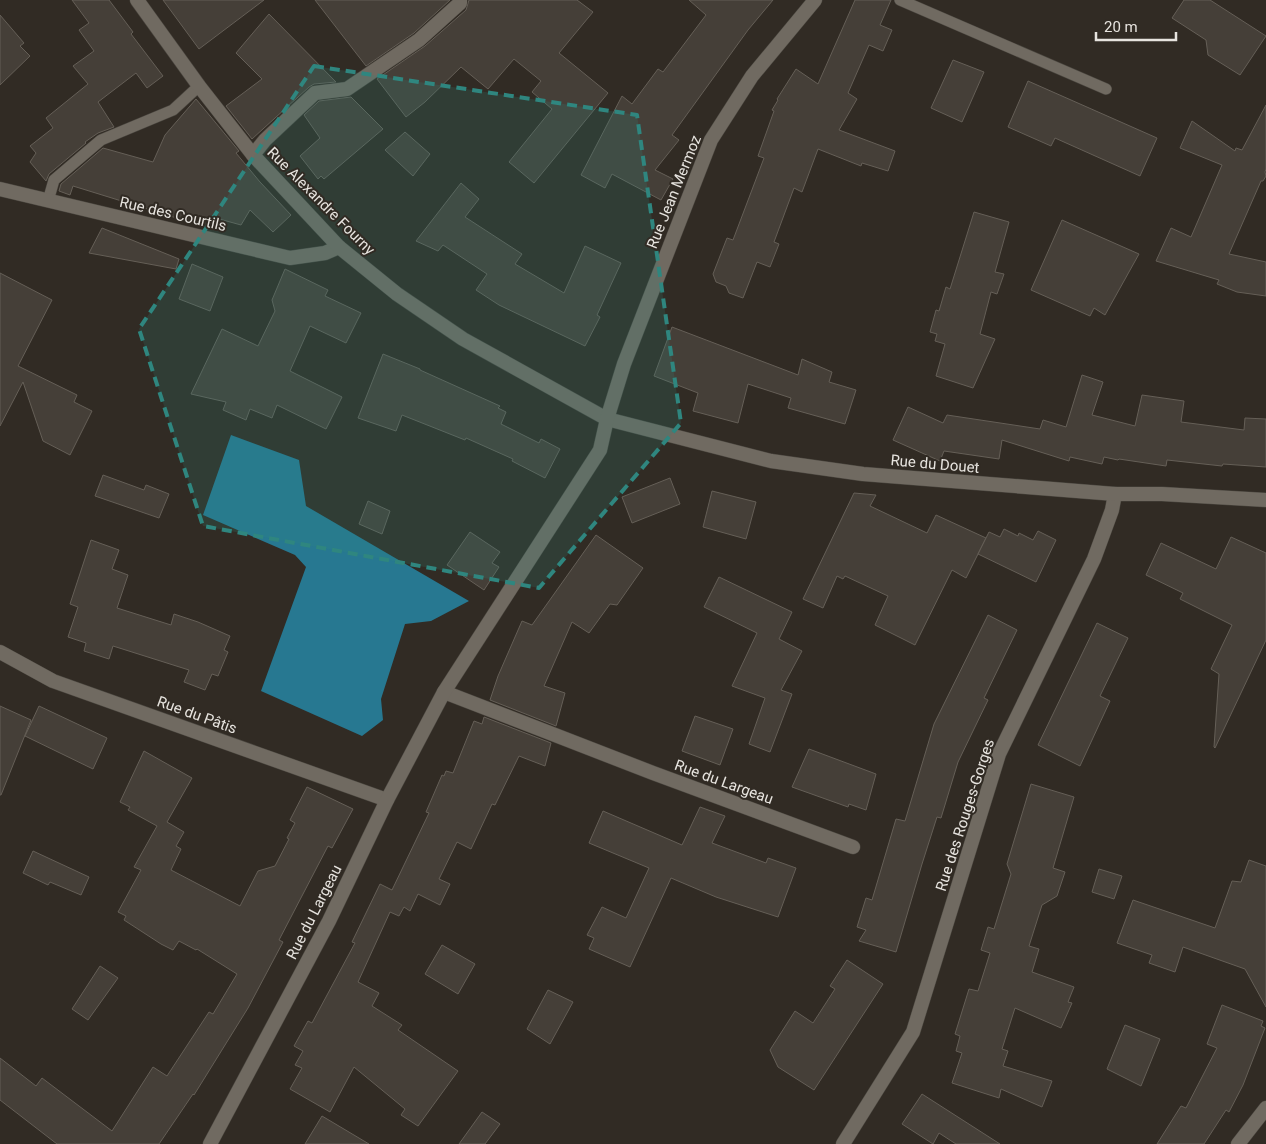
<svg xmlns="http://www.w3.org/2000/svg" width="1266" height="1144" font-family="Roboto,sans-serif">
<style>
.water{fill:#277891}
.building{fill:#453f38;stroke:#655f57}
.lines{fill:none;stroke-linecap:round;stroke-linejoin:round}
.service-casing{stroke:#4a463f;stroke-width:12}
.minor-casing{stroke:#4a463f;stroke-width:15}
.tertiary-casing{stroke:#4a463f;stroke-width:15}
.service{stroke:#706a61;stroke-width:11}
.minor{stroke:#706a61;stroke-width:14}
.tertiary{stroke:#706a61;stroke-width:14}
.marked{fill:#2f867f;fill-opacity:0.2;stroke:#2f867f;stroke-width:4;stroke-dasharray:10 6;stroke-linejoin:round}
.labels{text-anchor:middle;stroke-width:4;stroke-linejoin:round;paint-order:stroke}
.street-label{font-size:15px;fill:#e7e4df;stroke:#312b24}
</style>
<rect width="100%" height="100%" fill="#312b24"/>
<polygon class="water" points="231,435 299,460 306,506 469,601 431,621 405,624 381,699 383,720 362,736 261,691 306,567 295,555 203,515"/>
<g class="building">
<polygon points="72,0 109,0 133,32 131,34 163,76 147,88 136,73 98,102 114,127 98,133 85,142 86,143 49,174 46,181 30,162 36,153 30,146 53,128 46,118 88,84 73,66 94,51 79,30 89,23"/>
<polygon points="163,0 264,0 199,49"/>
<polygon points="315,0 450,0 414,33 366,66"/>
<polygon points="469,0 577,0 593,12 559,53 608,93 534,183 509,162 552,109 532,92 541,81 514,59 488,89 461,67 425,102 406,117 377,79 425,46 466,10"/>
<polygon points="689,0 773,0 748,30 672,135 679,140 655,170 673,179 661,200 612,174 605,188 581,175 622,96 632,104 658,69 663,72 706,15"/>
<polygon points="855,0 891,0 880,25 892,30 883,51 869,45 848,93 857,99 839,130 895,151 888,171 862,163 861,166 818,149 802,192 794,188 774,242 779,244 770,267 757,262 743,298 729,293 726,286 716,282 713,274 727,238 733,240 764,158 758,156 774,111 772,110 778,100 777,99 796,69 818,84"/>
<polygon points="1184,0 1210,0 1266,36 1240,75 1208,55 1206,40 1172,18"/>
<polygon points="269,14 336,82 314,84 309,87 252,139 226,106 262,79 236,53"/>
<polygon points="0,15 24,43 20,46 30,56 0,85"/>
<polygon points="953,60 984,72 962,122 931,108"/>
<polygon points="1028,81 1157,138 1140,176 1055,138 1051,146 1008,127"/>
<polygon points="351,97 383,129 324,179 321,176 318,179 300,156 320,138 304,115 319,101"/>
<polygon points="196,99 239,151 236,153 260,182 291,215 273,232 250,210 241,225 212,217 209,228 73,186 70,195 59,191 61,184 103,148 153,162 165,135"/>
<polygon points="1266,105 1266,169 1265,172 1266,176 1263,181 1261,181 1229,254 1266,262 1266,296 1237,292 1217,284 1219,280 1156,261 1171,228 1191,237 1222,165 1180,148 1192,121 1235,151 1236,148 1242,150"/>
<polygon points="405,132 430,154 413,176 385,150"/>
<polygon points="461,183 479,199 465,217 522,254 515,264 564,293 585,246 621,263 597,315 600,317 585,346 499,305 476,290 487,274 443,245 438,251 416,241"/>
<polygon points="974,212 1009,222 995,272 1004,274 997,294 991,292 980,334 995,339 973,388 936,376 945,344 935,341 937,334 930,332 936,310 939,311 946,287 950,289"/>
<polygon points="1062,220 1139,254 1105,315 1094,308 1090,316 1031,290"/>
<polygon points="102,228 179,259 176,269 89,253"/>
<polygon points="192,264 223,277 210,311 179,299"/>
<polygon points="285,269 328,290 325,296 361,313 346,343 310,326 290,371 342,397 326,429 277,405 272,418 250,409 246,420 223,410 226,402 191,394 222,329 258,346 275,311 272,300"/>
<polygon points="0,273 52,300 18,366 77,395 74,402 92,411 70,455 43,441 23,382 0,426"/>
<polygon points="672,327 798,375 802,359 832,372 829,382 856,390 845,424 788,408 791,398 748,384 738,423 693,411 698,393 654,376"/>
<polygon points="383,354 420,369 420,370 500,406 498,408 506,412 501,424 539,443 541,439 560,449 545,478 512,461 513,459 466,438 465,440 402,415 396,431 358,418"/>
<polygon points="1082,375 1103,382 1092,415 1135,426 1142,395 1184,401 1181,422 1244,430 1245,418 1266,419 1266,467 1223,464 1222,466 1167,460 1166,466 1119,459 1118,460 1104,457 1102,464 1070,457 1069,461 1002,440 999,459 944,451 940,461 893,440 908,407 943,423 947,415 1040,429 1043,420 1066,427"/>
<polygon points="103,475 144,490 146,485 169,494 159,518 95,496"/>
<polygon points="670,478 680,504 632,523 622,497"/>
<polygon points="712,491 756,502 746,539 703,527"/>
<polygon points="854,493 876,495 870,506 927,533 936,515 986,538 966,578 952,570 915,645 875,625 888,596 845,576 843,579 837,576 823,608 803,599"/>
<polygon points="368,501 390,511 382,534 359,524"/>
<polygon points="1004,529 1018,536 1019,533 1033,540 1038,531 1056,540 1036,582 978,554 989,532 1000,537"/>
<polygon points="470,532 500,552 492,563 499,567 484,590 447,565"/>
<polygon points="596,535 643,568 617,605 610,604 589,633 572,622 544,686 565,693 556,726 490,700 498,676 522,621 532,625"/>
<polygon points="1231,537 1266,553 1266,640 1215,748 1214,747 1219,674 1211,669 1232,625 1180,599 1183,593 1146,575 1161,543 1216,569"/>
<polygon points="91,540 119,550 112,569 128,575 117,608 171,625 174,614 198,622 230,636 224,650 228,652 218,676 212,674 205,690 184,682 189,670 113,646 109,659 84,651 86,643 68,637 78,607 70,604"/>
<polygon points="719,577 792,612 779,639 802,651 781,690 792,694 770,752 749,744 765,698 732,686 757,633 704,607"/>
<polygon points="988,615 1017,630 984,698 988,700 958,762 941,818 937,817 922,864 896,952 859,941 866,930 857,927 866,898 872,900 896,819 905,821 934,724"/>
<polygon points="1097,623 1128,638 1100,696 1110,701 1080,766 1038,745"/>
<polygon points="0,706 31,720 1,795 0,795"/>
<polygon points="39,706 107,738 93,769 25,736"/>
<polygon points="695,716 733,729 720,765 682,751"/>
<polygon points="484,717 551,743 545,766 519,756 495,805 492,804 471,849 457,842 439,879 450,884 440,905 418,894 410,911 404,907 399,916 390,912 358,982 379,993 372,1006 402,1025 398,1030 458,1071 418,1126 401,1115 405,1109 354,1067 330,1112 290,1089 302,1068 295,1065 303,1051 294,1046 308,1021 312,1023 355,943 352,942 380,884 392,890 429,813 426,812 442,775 444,776 446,771 453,773 474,721 482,724"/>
<polygon points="809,749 876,774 866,810 849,804 848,807 792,787"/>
<polygon points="144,751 192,778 167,822 184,832 176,846 181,849 171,870 240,906 258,871 275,866 289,839 287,838 295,823 290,820 307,787 353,809 332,848 328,846 279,940 283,942 248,1008 194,1095 193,1094 159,1144 57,1144 0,1100 0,1058 36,1086 42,1078 112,1131 153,1067 167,1076 209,1012 213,1014 237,974 197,949 196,950 179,941 173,950 161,944 124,920 126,916 118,912 141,870 134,867 157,826 128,810 130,807 120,802"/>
<polygon points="1031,784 1074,797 1053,868 1065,872 1057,896 1042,905 1029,946 1039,949 1032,972 1074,987 1068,1002 1072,1003 1061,1028 1015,1008 1002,1049 1008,1051 1003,1066 1052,1081 1042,1107 1001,1089 999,1098 952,1083 962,1053 956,1051 960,1036 955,1034 969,989 978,991 990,953 981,950 988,927 994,929 1011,874 1007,864"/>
<polygon points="700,807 725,816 712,843 766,863 768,858 796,868 778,917 716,897 671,878 630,967 589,949 594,938 587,935 602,907 626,918 649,868 589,843 603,811 682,845"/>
<polygon points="33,851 89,877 81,895 50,882 48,885 23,873"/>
<polygon points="1249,860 1266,866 1266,1007 1245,969 1183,947 1175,972 1149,963 1152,955 1117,943 1133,900 1215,928 1232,881 1241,882"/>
<polygon points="1099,869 1122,876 1114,899 1092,892"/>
<polygon points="442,945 475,964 458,994 425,974"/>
<polygon points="847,960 883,984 814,1090 778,1067 770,1050 795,1011 813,1023 835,989 830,986"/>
<polygon points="100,966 118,978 88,1020 72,1009"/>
<polygon points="548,990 573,1002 550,1044 527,1029"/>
<polygon points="1222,1005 1263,1021 1261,1026 1265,1028 1243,1085 1229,1112 1226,1110 1204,1144 1157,1144 1181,1106 1186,1108 1217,1048 1207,1044"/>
<polygon points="1125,1025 1160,1039 1141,1086 1107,1069"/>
<polygon points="922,1094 1000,1144 956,1144 939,1133 933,1144 902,1124"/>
<polygon points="482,1112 500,1124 485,1144 459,1144"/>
<polygon points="322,1116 369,1144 305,1144"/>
</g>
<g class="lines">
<defs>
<g id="service">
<polyline points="900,0 1106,89"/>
<polyline points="48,201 54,180 101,140 173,110 199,86"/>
</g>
<g id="minor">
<polyline points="253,155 265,140 315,93 347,89 419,40 460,3 460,0"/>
<polyline points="0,189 290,258 325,253 339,247"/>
<polyline points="0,652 53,681 387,800"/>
<polyline points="444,692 653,773 853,847"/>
<polyline points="843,1144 913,1032 999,754 1094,559 1112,510 1115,494"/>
<polyline points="1238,1144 1266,1108"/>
</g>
<g id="tertiary">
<polyline points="137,0 199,86 253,155 339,247 397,294 463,339 607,419 771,461 863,474 1115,494 1162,494 1266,500"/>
<polyline points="210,1144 329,921 387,800 444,692 600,450 607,419 624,364 711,140 752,76 815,0"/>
</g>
</defs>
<use href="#service" class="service-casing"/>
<use href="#minor" class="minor-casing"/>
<use href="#tertiary" class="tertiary-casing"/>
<use href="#service" class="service"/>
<use href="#minor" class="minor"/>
<use href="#tertiary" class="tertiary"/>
</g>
<path class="marked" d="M 314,66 L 637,115 L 681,423 L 539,588 L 203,526 L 139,329 Z"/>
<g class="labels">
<g class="street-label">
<text transform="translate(674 192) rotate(-68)" y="5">Rue Jean Mermoz</text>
<text transform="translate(321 201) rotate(45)" y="5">Rue Alexandre Fourny</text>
<text transform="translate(173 214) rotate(13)" y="5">Rue des Courtils</text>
<text transform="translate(935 464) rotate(5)" y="5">Rue du Douet</text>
<text transform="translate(197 715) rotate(20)" y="5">Rue du Pâtis</text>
<text transform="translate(724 782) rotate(20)" y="5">Rue du Largeau</text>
<text transform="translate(965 815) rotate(-72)" y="5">Rue des Rouges-Gorges</text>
<text transform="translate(314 912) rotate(-63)" y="5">Rue du Largeau</text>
</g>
</g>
<path d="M1096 32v8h80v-8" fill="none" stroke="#e7e4df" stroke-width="2.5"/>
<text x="1104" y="32" font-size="15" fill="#e7e4df" stroke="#312b24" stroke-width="4" paint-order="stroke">20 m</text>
</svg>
